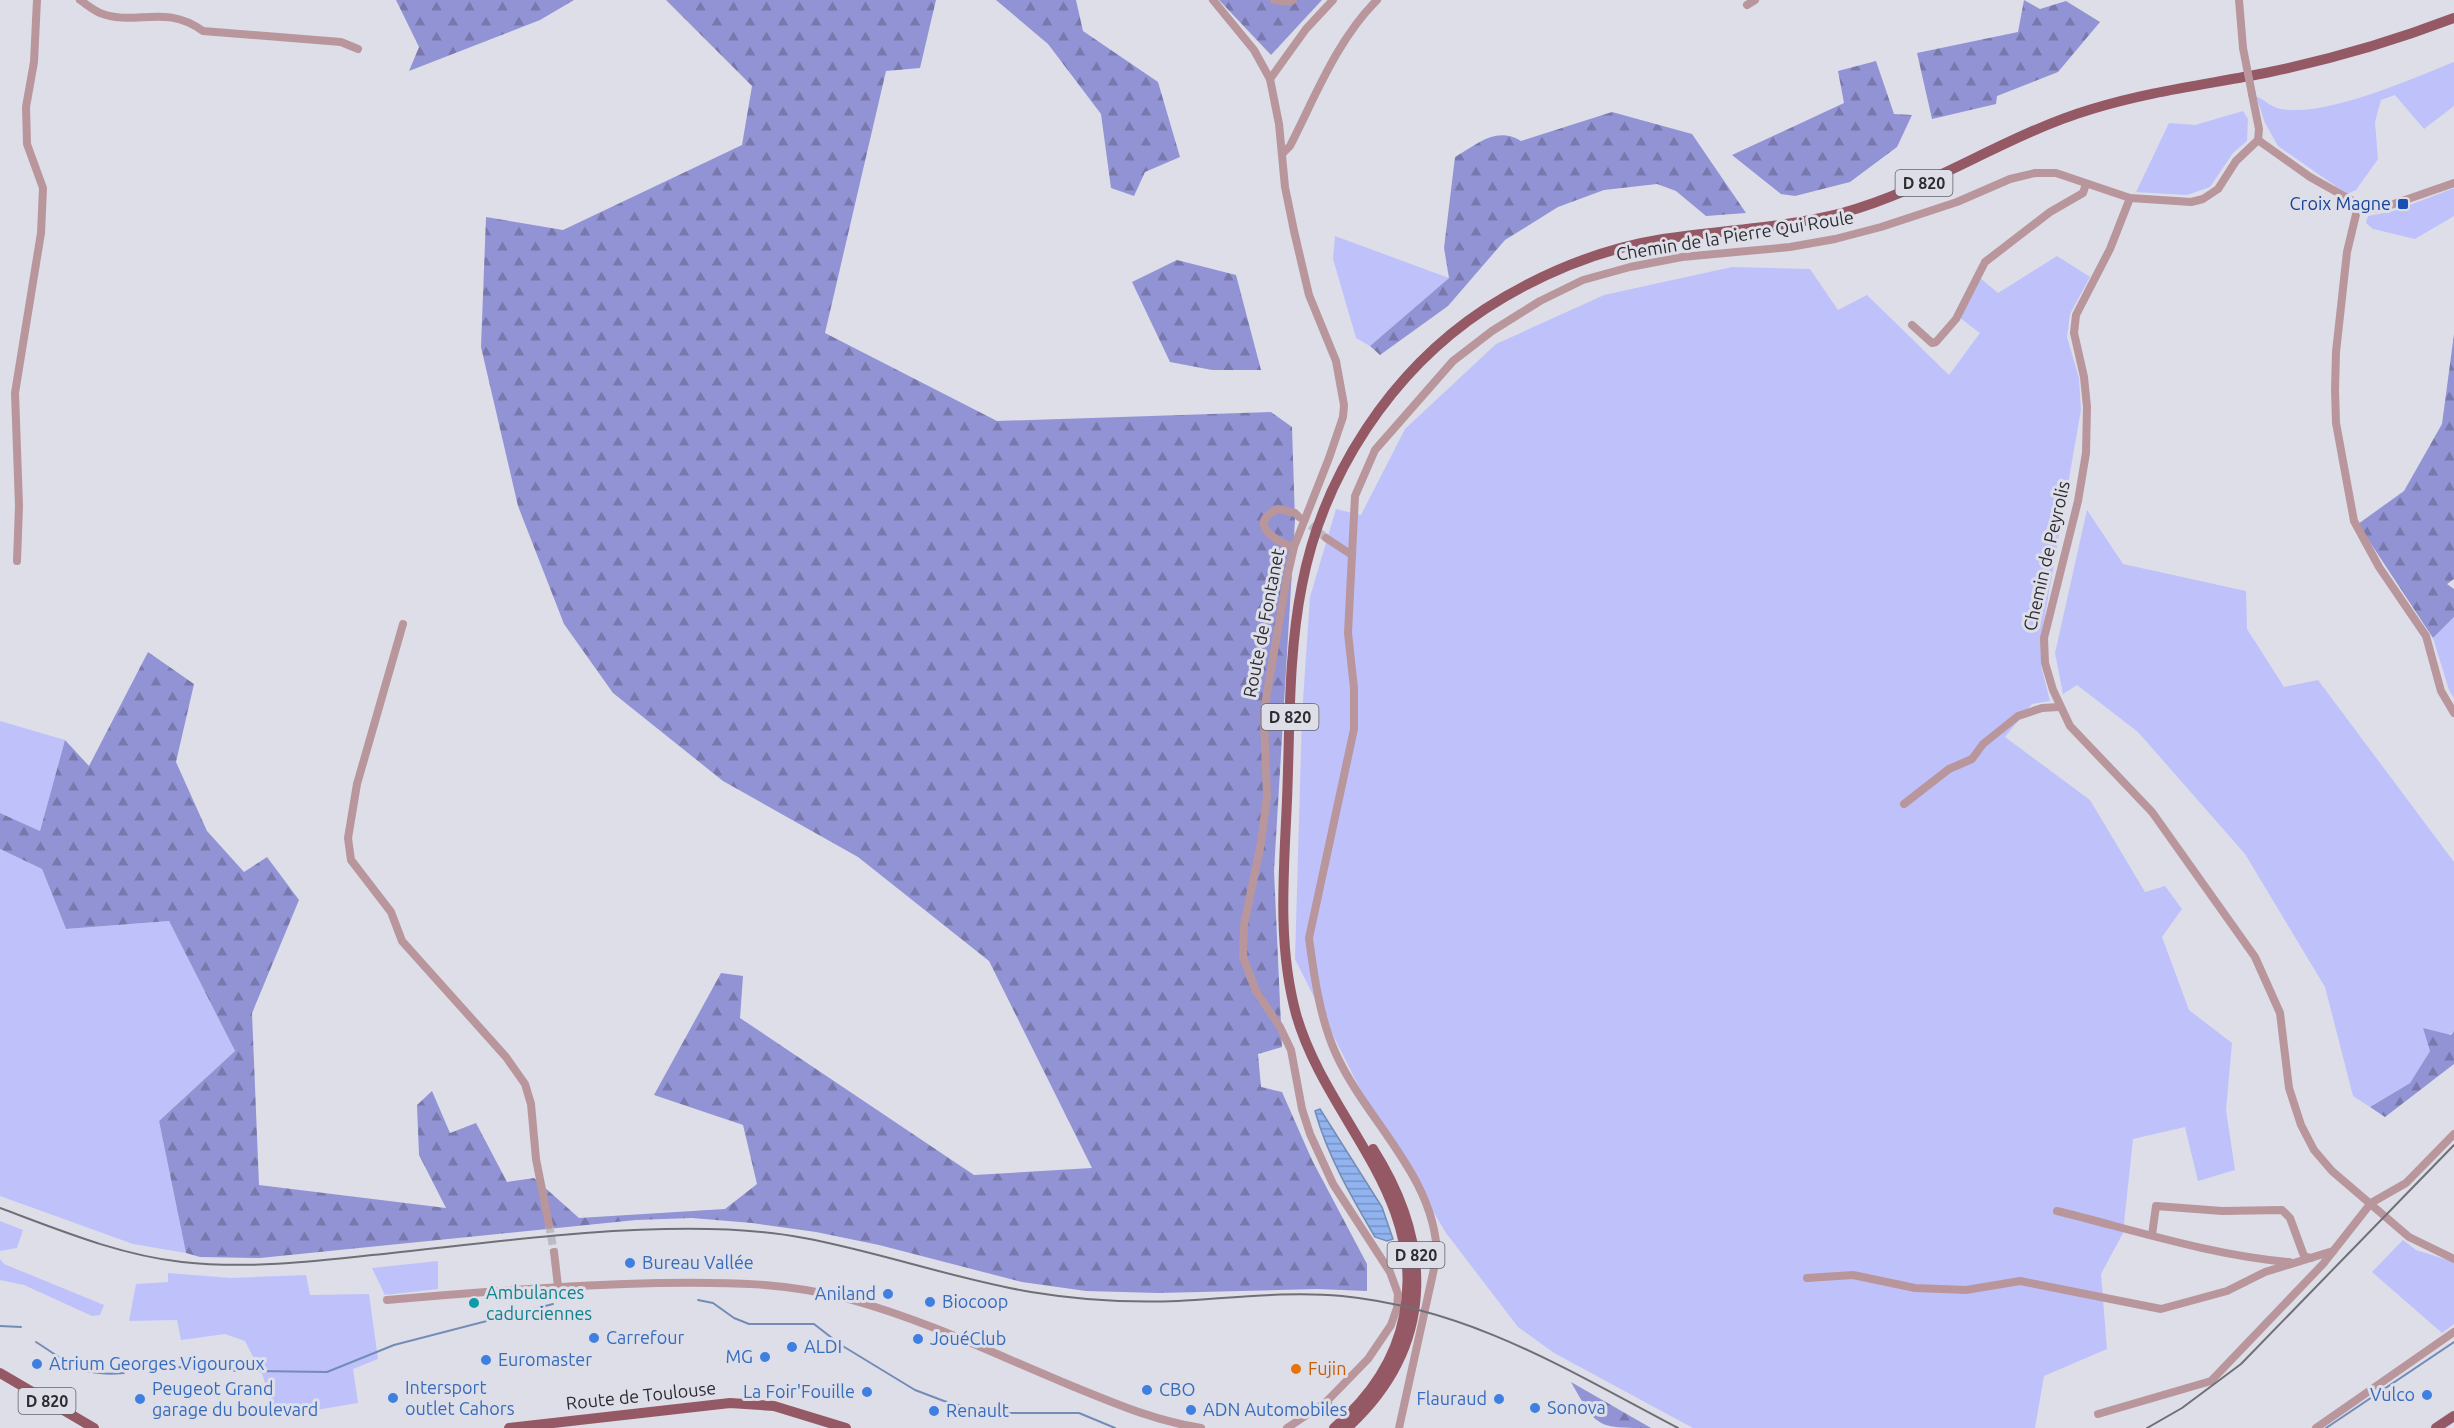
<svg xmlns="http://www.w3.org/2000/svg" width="2454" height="1428" font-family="Ubuntu,sans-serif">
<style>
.grass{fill:#bfc2fa}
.forest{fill:url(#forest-firs)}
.water{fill:url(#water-rules);stroke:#738cb7;stroke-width:1.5}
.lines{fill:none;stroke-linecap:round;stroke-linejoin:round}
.stream{stroke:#738cb7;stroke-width:2}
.minor-tunnel{stroke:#babbc3;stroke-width:8;stroke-dasharray:8 4;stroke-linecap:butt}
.minor{stroke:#b9969c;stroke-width:8}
.major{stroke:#955965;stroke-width:10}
.rail{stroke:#6f7076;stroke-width:2}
.minor-bridge{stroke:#b9969c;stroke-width:8}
.transit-dot{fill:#1a4fb4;stroke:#dddee8;stroke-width:2}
.shop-dot{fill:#3f7fe0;stroke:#dddee8;stroke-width:2}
.culture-dot{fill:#0f9aa8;stroke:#dddee8;stroke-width:2}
.food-dot{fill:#e8710a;stroke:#dddee8;stroke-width:2}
.labels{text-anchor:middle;stroke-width:6;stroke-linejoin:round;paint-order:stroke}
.shield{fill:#dddee8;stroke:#626268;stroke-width:1.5}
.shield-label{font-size:16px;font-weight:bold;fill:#2d2d31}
.transit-label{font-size:18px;fill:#164399;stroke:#dddee8;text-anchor:end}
.street-label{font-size:18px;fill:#2d2d31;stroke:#dddee8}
.shop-label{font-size:18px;fill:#366cbe;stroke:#dddee8;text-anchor:start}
.culture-label{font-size:18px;fill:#0d838f;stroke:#dddee8;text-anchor:start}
.food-label{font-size:18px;fill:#c56008;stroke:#dddee8;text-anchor:start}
</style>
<defs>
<pattern id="forest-firs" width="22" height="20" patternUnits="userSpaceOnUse" patternTransform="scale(1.5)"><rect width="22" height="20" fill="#9293d4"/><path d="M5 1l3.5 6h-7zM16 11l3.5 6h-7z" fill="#7878ad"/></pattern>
<pattern id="water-rules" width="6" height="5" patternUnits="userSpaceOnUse" patternTransform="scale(1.5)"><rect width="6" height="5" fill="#91b4f0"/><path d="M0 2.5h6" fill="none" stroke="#7793c3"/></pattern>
</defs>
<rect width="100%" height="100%" fill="#dddee8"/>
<g class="grass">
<path d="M 2454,62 L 2454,106 L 2424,129 L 2395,95 L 2381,100 L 2375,122 L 2378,159 L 2356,190 L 2347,194 L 2278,146 L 2265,123 L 2256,96 C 2264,100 2273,108 2281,109 C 2327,117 2411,79 2454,62 Z"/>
<polygon points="2243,111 2248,119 2247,141 2233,153 2210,187 2187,195 2136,192 2169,123 2195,125"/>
<polygon points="2454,188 2454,216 2415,239 2373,229 2366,223 2368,216 2394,211"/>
<polygon points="1335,236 1449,278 1370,346 1356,338 1333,259"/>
<polygon points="2057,256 2090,277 2070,314 2067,337 2079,378 2081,410 2041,638 2041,665 2050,701 2032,704 2005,737 2090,800 2145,892 2165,886 2182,909 2162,937 2189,1010 2232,1043 2226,1110 2235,1170 2198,1181 2185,1127 2133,1139 2123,1233 2101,1274 2107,1349 2044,1376 2035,1428 1693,1428 1554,1353 1518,1327 1446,1233 1360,1089 1295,959 1302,715 1310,597 1336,509 1361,515 1405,429 1496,344 1604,295 1732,267 1810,269 1838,310 1867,295 1949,375 1980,333 1960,318 1979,277 1998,293"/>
<polygon points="2087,510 2123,564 2246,591 2247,629 2284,687 2318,680 2454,862 2454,1031 2430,1051 2410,1083 2370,1107 2353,1096 2325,987 2245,854 2138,732 2077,685 2063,694 2055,653"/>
<polygon points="2454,617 2454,698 2449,690 2433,638"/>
<polygon points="0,721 65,740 40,831 0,813"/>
<polygon points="0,849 42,869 66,929 169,921 235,1051 159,1121 186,1253 133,1244 0,1196"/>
<polygon points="0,1221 23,1230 17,1248 0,1251"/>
<polygon points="2403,1240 2416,1250 2454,1262 2454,1324 2442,1333 2372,1272"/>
<polygon points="0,1259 4,1264 104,1305 100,1315 92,1316 24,1285 0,1280"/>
<polygon points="438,1261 438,1289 385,1295 372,1268"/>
<polygon points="168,1273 231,1278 306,1275 310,1295 369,1294 378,1359 353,1369 358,1403 274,1417 263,1376 245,1341 225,1334 181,1340 177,1320 129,1321 136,1284 168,1282"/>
</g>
<g class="forest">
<polygon points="396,0 574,0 540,20 409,71 419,47"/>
<polygon points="666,0 936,0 920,68 886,71 825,333 997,421 1271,412 1292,427 1295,520 1274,871 1282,1047 1258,1054 1261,1087 1282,1092 1312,1160 1367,1264 1367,1291 1317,1289 1158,1293 1086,1291 1022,1282 879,1245 816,1232 752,1223 692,1218 636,1220 260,1258 200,1257 186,1253 159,1121 235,1051 169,921 66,929 42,869 0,849 0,813 40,831 65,740 89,766 148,652 194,684 176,762 207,831 244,872 267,857 299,900 252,1013 259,1185 446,1208 419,1155 417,1105 432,1091 450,1133 476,1123 507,1182 534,1178 579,1218 725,1209 757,1184 743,1125 654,1095 721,973 743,976 740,1018 974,1175 1092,1168 989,961 858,857 723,781 613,693 564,624 518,506 481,347 486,217 563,230 742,145 752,86"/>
<polygon points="996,0 1076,0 1083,31 1158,82 1180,157 1145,172 1134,196 1111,188 1101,114 1048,44"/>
<polygon points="1219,0 1322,0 1271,55"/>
<polygon points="2024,0 2040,9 2066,1 2100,22 2058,72 1997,96 1996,104 1932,119 1917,53 2018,32"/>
<polygon points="1876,61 1894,114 1912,115 1897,147 1850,182 1795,196 1781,194 1732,155 1844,103 1838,71"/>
<path d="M 1612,112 L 1692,134 L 1746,213 L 1706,216 L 1676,191 L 1657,184 L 1604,190 L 1558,207 L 1505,240 L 1448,306 L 1380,355 L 1370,346 L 1449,278 L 1444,248 L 1455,157 C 1478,144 1496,126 1521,141 Z"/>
<polygon points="1177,260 1236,275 1261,370 1212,370 1170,362 1132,282"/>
<polygon points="2454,334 2454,579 2447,584 2454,589 2454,617 2433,638 2358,524 2404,491 2442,424"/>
<polygon points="2423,1028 2451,1035 2454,1031 2454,1064 2385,1117 2370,1107 2410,1083 2430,1051"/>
<path d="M 1571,1382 L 1651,1428 C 1596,1428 1597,1428 1571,1382 Z"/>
</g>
<path class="water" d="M 1320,1109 L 1382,1207 L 1393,1239 L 1387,1241 L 1375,1237 C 1351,1196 1328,1157 1315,1111 Z"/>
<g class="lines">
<g class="stream">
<polyline points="698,1300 713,1303 734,1318 749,1324 814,1324 841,1345 915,1390 944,1401 986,1413 1079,1413 1115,1428"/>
<polyline points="0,1326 21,1327"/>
<path d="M 36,1342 C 71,1364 79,1377 124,1373"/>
<polyline points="159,1369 181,1367 239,1371"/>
<polyline points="255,1371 327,1372 394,1345 553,1304"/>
<polyline points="2326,1428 2454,1342"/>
</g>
<g class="minor-tunnel">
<polyline points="1301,518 1326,538"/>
<polyline points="549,1225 554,1252"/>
</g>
<g class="minor">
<path d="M 80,0 C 86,4 93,10 100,13 C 135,27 165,3 203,31 L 341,42 L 358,49"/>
<polyline points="1213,0 1254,50 1270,79 1279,124 1285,187 1294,231 1309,295 1336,361 1344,405 1343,417 1329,458 1294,547 1286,582 1266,699 1264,720 1267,796 1261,843 1244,925 1243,957 1256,991 1280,1027 1291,1050 1302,1109 1310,1134 1333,1184 1390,1272 1398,1294 1397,1308 1391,1325 1368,1359 1326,1402 1287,1428"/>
<polyline points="1274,0 1290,2 1293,0"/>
<polyline points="2239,0 2243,48"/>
<polyline points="1747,5 1755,0"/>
<polyline points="1270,79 1306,29 1333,0"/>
<polyline points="2258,140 2310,177 2367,209 2382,208 2454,183"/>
<path d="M 1282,154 L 1290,146 C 1316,95 1337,40 1377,0"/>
<polyline points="2130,198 2110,249 2076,315 2074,333 2084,377 2087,407 2086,453 2078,501 2044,638 2045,663 2053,690 2070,726 2152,812 2255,957 2280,1013 2289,1088 2301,1125 2314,1150 2332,1171 2409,1237 2454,1259"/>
<polyline points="2358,206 2347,252 2336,352 2335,390 2336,423 2354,521 2379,567 2426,636 2441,691 2454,713"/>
<polyline points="1912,325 1932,343 1936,342 1956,319 1985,262 2050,212 2083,193 2086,184"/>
<polyline points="1326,538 1352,555"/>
<path d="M 1294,547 C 1276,542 1246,523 1278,509 L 1295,513 L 1299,517"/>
<polyline points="17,561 19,506 15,393 41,233 43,188 27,144 26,107 34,62 37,0"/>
<polyline points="403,624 357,784 348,838 351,860 391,912 402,941 506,1057 525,1084 531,1104 536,1159 549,1225"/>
<polyline points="1904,804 1949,769 1972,759 1983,744 2018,716 2042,708 2059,707"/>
<path d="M 2057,1211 C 2134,1230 2210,1255 2289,1262"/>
<polyline points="2152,1235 2156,1206 2222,1211 2282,1210 2290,1218 2304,1256 2311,1258"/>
<polyline points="554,1252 558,1286"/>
<polyline points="1807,1278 1853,1275 1915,1288 1966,1290 2020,1281 2161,1309 2227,1291 2265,1272 2333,1251"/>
<path d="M 387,1300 C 477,1292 567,1285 658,1283 C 725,1282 787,1282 852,1300 C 928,1321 999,1356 1072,1386 C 1114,1403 1155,1421 1201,1428"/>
<polyline points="1326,1402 1340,1418"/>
<polyline points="2098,1414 2211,1381 2323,1264 2371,1203 2406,1183 2454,1134"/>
<path d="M 1399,1428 L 1437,1255 C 1435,1176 1367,1122 1336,1054 C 1320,1019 1314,976 1309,938 L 1354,729 L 1354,688 L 1348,633 L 1355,496 L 1375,450 L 1453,361 L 1492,331 L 1540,301 L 1583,280 L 1630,267 L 1682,257 L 1790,247 L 1835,239 L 1881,227 L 1957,202 L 2010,179 L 2035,173 L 2056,173 L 2130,198 L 2191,202 L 2203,199 L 2218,189 L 2236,161 L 2258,140 L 2259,129 L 2252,94"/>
<polyline points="2316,1428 2454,1332"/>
</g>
<g class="major">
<polyline points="0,1373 94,1428"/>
<polyline points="509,1428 730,1403 774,1406 846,1428"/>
<path d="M 1334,1428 C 1369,1398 1395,1362 1404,1316 C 1428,1195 1326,1120 1296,1014 C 1277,944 1284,871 1287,800 C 1290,729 1288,655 1302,585 C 1323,475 1391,371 1485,309 C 1538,275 1600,249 1663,239 C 1722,230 1783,228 1842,213 C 1930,189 2005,135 2092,109 C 2150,91 2210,84 2270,72 C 2333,59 2394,41 2454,18"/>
<path d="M 1347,1428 C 1435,1348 1434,1245 1373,1149"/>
<polyline points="2436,1428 2454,1416"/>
</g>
<g class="rail">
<path d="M 0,1208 C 59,1230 119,1255 182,1262 C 246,1269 309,1262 372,1255 C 470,1245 567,1231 665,1229 C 711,1228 758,1229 804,1238 C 880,1252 954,1279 1031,1292 C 1079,1300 1129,1303 1178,1301 C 1232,1298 1288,1291 1342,1296 C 1471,1309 1567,1370 1678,1428"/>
<polyline points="2147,1428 2182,1408 2241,1364 2454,1145"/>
</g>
<polyline class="minor-bridge" points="2243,48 2252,94"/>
</g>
<rect class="transit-dot" x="2397" y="198" width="12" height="12" rx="3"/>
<g class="shop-dot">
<circle cx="630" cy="1263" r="6"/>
<circle cx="888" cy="1294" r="6"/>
<circle cx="930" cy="1302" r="6"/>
<circle cx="594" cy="1338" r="6"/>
<circle cx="918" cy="1339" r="6"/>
<circle cx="792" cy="1347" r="6"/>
<circle cx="765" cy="1357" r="6"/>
<circle cx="486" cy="1360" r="6"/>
<circle cx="37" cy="1364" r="6"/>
<circle cx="1147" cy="1390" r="6"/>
<circle cx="867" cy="1392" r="6"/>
<circle cx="2427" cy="1395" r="6"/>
<circle cx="393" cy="1398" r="6"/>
<circle cx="140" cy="1399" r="6"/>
<circle cx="1499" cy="1399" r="6"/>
<circle cx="1535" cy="1408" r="6"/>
<circle cx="1191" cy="1410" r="6"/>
<circle cx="934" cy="1411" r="6"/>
</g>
<circle class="culture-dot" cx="474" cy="1303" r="6"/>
<circle class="food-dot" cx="1296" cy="1369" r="6"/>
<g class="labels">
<g class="shield">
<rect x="1895.5" y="170" width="57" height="26" rx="4.5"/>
<rect x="1261.5" y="704" width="57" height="26" rx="4.5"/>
<rect x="1387.5" y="1242" width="57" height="26" rx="4.5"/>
<rect x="18.5" y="1388" width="57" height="26" rx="4.5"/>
</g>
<g class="shield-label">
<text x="1924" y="189">D 820</text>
<text x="1290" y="723">D 820</text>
<text x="1416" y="1261">D 820</text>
<text x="47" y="1407">D 820</text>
</g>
<g class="transit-label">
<text x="2391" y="210">Croix Magne</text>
</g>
<g class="street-label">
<text transform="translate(1735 236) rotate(-9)" y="6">Chemin de la Pierre Qui Roule</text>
<text transform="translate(2047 556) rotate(-77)" y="6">Chemin de Peyrolis</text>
<text transform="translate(1264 623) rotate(-79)" y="6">Route de Fontanet</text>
<text transform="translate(641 1396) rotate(-6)" y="6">Route de Toulouse</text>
</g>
<g class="shop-label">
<text x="642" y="1269">Bureau Vallée</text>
<text x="876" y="1300" text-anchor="end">Aniland</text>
<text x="942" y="1308">Biocoop</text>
<text x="606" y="1344">Carrefour</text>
<text x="930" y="1345">JouéClub</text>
<text x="804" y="1353">ALDI</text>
<text x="753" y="1363" text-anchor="end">MG</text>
<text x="498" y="1366">Euromaster</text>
<text x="49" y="1370">Atrium Georges Vigouroux</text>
<text x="405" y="1394">Intersport<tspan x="405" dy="21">outlet Cahors</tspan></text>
<text x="152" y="1395">Peugeot Grand<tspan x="152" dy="21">garage du boulevard</tspan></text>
<text x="1159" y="1396">CBO</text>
<text x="855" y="1398" text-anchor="end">La Foir'Fouille</text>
<text x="2415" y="1401" text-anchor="end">Vulco</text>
<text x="1487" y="1405" text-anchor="end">Flauraud</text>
<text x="1547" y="1414">Sonova</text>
<text x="1203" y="1416">ADN Automobiles</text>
<text x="946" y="1417">Renault</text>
</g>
<g class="culture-label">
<text x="486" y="1299">Ambulances<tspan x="486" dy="21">cadurciennes</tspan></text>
</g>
<g class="food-label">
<text x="1308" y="1375">Fujin</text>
</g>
</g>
</svg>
